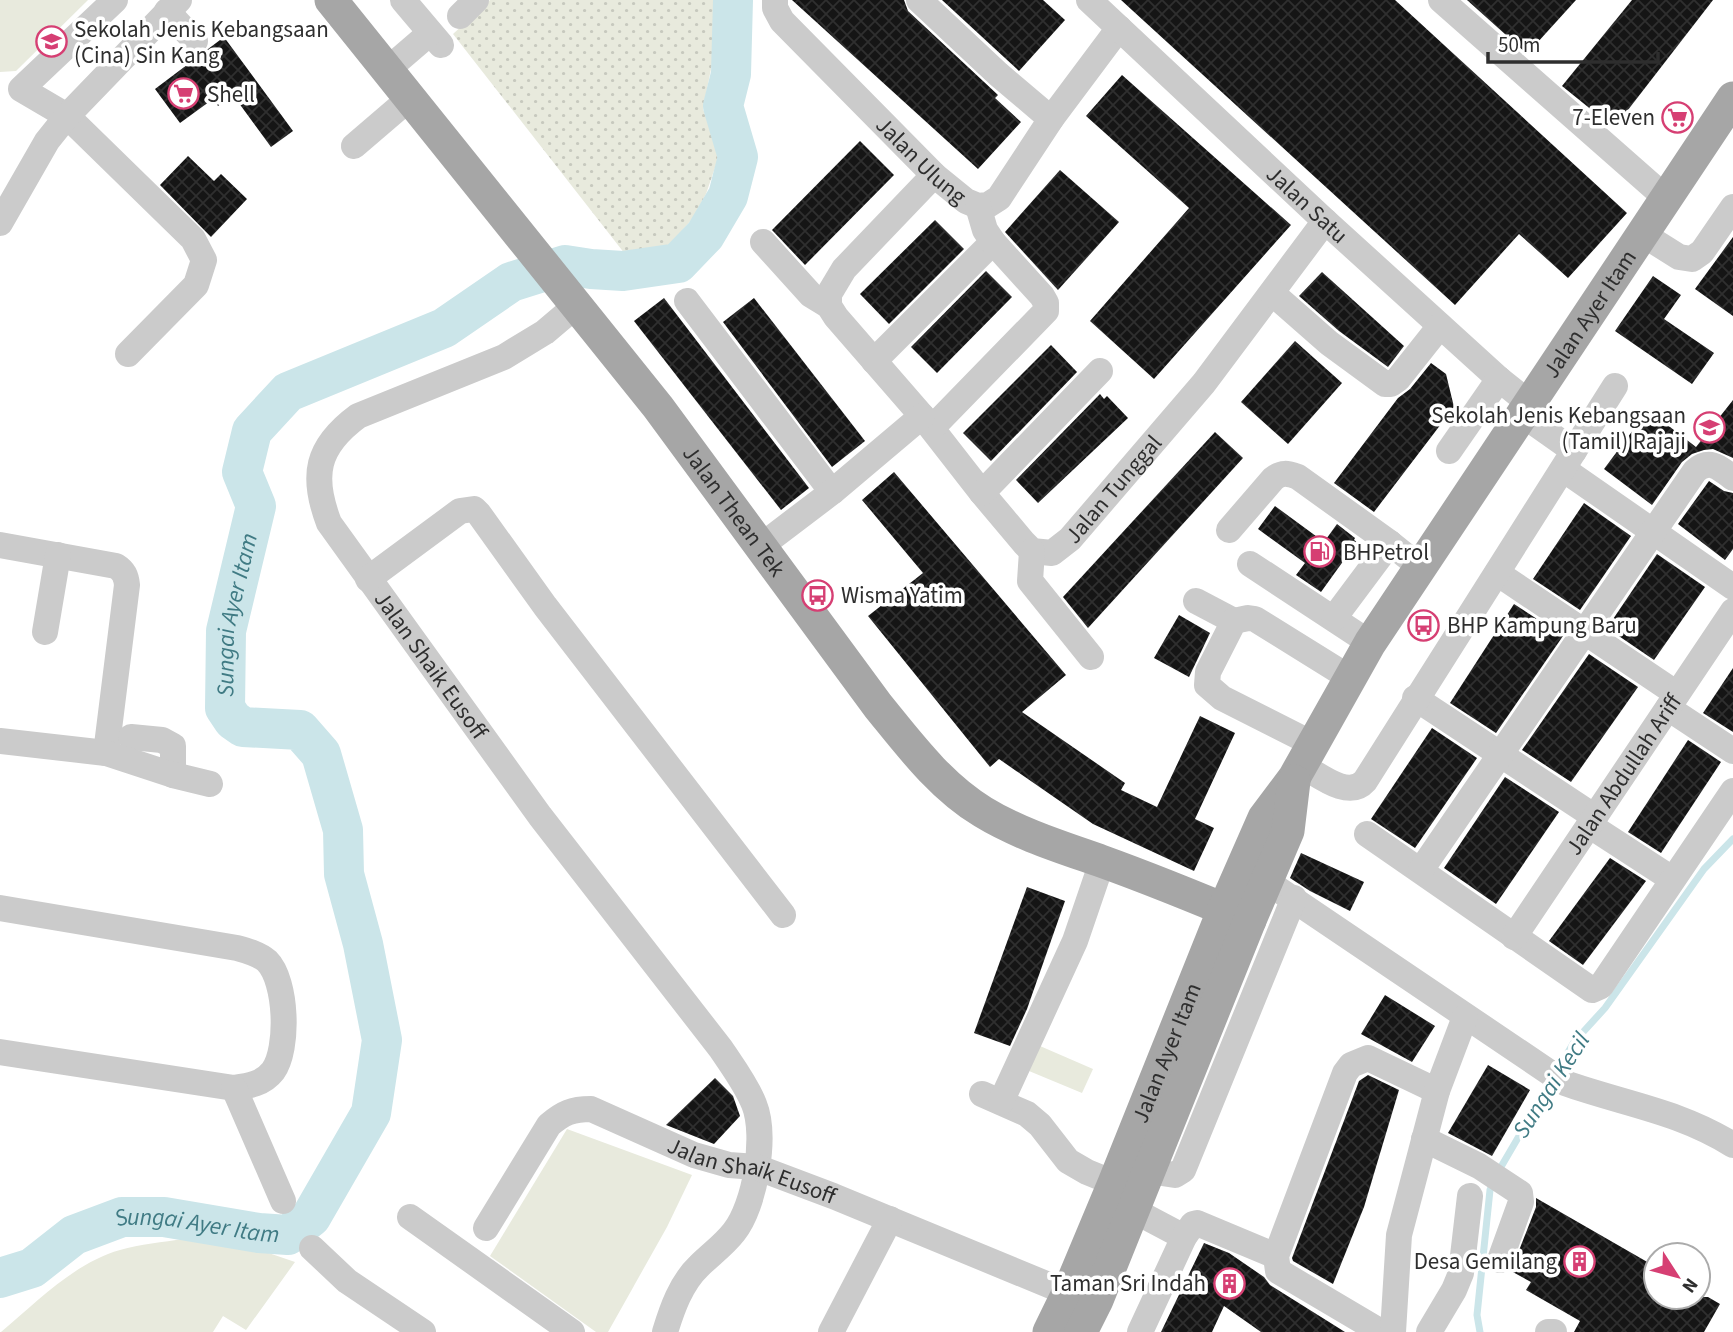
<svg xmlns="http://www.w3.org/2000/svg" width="1733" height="1332" font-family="'Source Sans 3',sans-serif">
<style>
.grass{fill:url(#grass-dots)}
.park{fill:#e8eadd}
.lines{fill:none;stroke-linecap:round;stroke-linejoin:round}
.stream{stroke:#cbe5e9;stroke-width:7}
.river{stroke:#cbe5e9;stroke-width:40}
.building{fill:url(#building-cross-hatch)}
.minor{stroke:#cbcbcb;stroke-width:26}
.major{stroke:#a6a6a6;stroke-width:33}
.labels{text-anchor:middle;stroke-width:7;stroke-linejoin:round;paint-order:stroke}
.poi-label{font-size:23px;fill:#2e2e2e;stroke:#fff;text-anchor:start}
.street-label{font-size:23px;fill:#2e2e2e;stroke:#fff}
.water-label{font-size:24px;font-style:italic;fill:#407b84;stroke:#fff}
</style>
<defs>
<pattern id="grass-dots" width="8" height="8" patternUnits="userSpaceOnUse" patternTransform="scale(1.75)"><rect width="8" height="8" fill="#e8eadd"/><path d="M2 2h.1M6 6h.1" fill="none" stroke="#c7c9be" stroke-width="1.8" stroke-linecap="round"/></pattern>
<pattern id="building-cross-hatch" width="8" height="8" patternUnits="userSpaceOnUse" patternTransform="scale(1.75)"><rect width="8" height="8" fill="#151515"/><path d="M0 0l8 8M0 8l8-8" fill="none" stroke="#2f2f2f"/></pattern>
</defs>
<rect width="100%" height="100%" fill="#fff"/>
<polygon class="grass" points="490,0 714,0 714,54 703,109 720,153 706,194 693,218 668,247 625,254 453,34"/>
<g class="park">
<polygon points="0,0 88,0 16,71 0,72"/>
<polygon points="1040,1046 1093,1069 1082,1093 1029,1071"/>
<polygon points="567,1129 692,1175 667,1227 608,1332 596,1332 490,1256"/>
<path d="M 184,1239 L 248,1246 L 295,1262 L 246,1330 L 223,1316 L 213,1332 L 1,1332 C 37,1302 74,1263 120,1250 C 140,1244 163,1242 184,1239 Z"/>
</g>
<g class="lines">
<g class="stream">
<polyline points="1498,1172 1574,1042 1605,1008 1704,869 1733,839"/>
<polyline points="1480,1332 1477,1315 1490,1190 1493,1183"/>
</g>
<path class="river" id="s1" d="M 0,1278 L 32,1268 L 74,1235 L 122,1217 L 164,1217 L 259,1233 L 288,1235 L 311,1217 L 371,1113 L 382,1040 L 363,944 L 344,874 L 343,830 L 321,754 L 300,730 L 243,727 L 233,720 L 225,708 L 226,631 L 256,506 L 242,472 L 252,431 L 288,392 L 444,328 L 511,282 L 565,265 L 591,269 L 623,271 L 678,263 L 705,235 L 728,196 L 738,157 L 723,106 L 731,74 L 733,0"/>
</g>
<g class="building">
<polygon points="792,0 904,0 908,11 998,95 995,98 1021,122 978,169"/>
<polygon points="942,0 1043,0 1065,20 1019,71"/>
<polygon points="1121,0 1395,0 1627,213 1568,278 1519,234 1455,305"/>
<polygon points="1467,0 1576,0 1527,54"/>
<polygon points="1632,0 1713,0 1614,128 1562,86"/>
<polygon points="224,37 293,131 271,147 233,95 218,106 213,99 180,123 155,89"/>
<polygon points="1122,75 1291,225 1154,379 1090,321 1189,208 1086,116"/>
<polygon points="860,141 894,175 805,265 772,230"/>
<polygon points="188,156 214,181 221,174 247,199 211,237 160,185"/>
<polygon points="1060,170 1119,222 1058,290 1005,232"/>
<polygon points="935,220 964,249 889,324 860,294"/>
<polygon points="1733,237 1733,316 1695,289"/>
<polygon points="986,271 1012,297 937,373 911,347"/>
<polygon points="1322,272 1404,346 1388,367 1339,331 1299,296"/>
<polygon points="1653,276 1681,295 1664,319 1714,353 1692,384 1615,331"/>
<polygon points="664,298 809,488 781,510 634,321"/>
<polygon points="754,298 865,441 832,467 723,322"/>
<polygon points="1295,341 1342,383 1288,444 1241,402"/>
<polygon points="1051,345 1077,372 991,461 963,433"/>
<polygon points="1431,363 1446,374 1454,407 1374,512 1334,483 1398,398 1410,389"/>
<polygon points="1100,394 1104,399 1107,396 1128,418 1038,503 1016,480"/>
<polygon points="1733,400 1733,458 1713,449 1704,450 1692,454 1682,462 1652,505 1604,469 1648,410 1696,447"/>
<polygon points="1215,432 1243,458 1088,628 1063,597"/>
<polygon points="894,472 1066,675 1022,712 1125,783 1121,790 1157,807 1200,716 1235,733 1195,819 1214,828 1194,871 1093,824 999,759 990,767 868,616 923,573 862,500"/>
<polygon points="1709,481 1724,491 1733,493 1733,549 1725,560 1678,524"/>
<polygon points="1584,503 1631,536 1580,610 1533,579"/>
<polygon points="1275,506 1324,542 1337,524 1355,538 1354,540 1357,542 1321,592 1296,575 1305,563 1258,529"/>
<polygon points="1657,554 1705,587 1654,660 1607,628"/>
<polygon points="1514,604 1563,636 1496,733 1450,703"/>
<polygon points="1179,615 1210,633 1189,677 1154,658"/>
<polygon points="1589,654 1638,687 1571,782 1522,750"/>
<polygon points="1733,668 1733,732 1703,713"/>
<polygon points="1432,728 1477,758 1415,848 1371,819"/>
<polygon points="1688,740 1721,762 1661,853 1628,832"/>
<polygon points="1505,777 1559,812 1496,904 1444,868"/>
<polygon points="1301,853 1364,882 1350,911 1310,891 1290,878"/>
<polygon points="1610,858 1646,881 1583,965 1549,941"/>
<polygon points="1027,887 1065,901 1027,1009 1010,1046 974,1033"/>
<polygon points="1385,995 1435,1026 1412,1062 1361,1034"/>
<polygon points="1488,1065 1530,1090 1492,1156 1448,1133"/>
<polygon points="1368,1075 1399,1090 1364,1207 1333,1284 1293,1261 1292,1258 1359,1081"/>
<polygon points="715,1078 733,1096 740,1116 714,1144 666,1125"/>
<polygon points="1536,1198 1656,1267 1656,1297 1708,1297 1720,1304 1704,1332 1574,1332 1580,1321 1526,1290 1531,1282 1511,1271 1536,1207"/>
<polygon points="1204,1243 1229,1253 1264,1277 1270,1285 1345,1332 1261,1332 1224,1306 1212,1332 1161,1332"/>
</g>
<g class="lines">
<g class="minor">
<polyline points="115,0 21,89 67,116 193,239 204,260 196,285 128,354"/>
<polyline points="403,0 441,45"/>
<path id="s2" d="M 775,0 L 775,8 L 782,21 L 934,175 L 966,201 L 978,206 L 988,205 L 999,198 L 1051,119 L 1119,28"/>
<polyline points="919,0 998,74 1051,119"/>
<path id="s3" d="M 1089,0 L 1325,221 L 1499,379 L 1530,404"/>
<polyline points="1441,0 1667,199"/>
<polyline points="167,11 195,41"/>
<polyline points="460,16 476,0"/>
<polyline points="387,70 430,33"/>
<polyline points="354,146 410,98"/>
<polyline points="0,223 47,141 67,116 179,0"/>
<polyline points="1644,235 1679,257 1692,259 1702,252 1733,207"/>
<path id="s4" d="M 763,242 L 811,295 L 829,306 L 836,317 L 922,416 L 982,493 L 1024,543 L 1032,551 L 1052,553 L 1070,539 L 1204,383 L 1325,221"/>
<polyline points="1272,293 1329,343 1385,384 1391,384 1398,379 1440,326"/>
<polyline points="687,301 832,492"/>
<path id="s5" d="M 578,304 L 545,332 L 504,357 L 358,416 C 316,447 311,476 329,523 L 540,816 L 721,1049 C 733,1067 746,1084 754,1104 C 767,1136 755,1206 734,1232 C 724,1245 710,1255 699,1266 C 681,1283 672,1309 665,1332"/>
<polyline points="829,306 829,294 844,269 934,175"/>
<polyline points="874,361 993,242"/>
<polyline points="1523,415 1574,451"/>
<polyline points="932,428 1046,311 1046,303 1042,296 993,242 985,230 978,206"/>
<polyline points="1449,451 1499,379"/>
<polyline points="1563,469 1733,587"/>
<polyline points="982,493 1100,371"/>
<path d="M 1229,530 L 1273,479 C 1282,472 1287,473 1298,477 L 1390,543"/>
<path d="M 0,545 L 116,566 C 124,571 126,576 127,585 L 106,753"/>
<polyline points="761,546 832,492 922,416"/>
<polyline points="1032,551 1030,581 1091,657"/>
<polyline points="1250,564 1370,643"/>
<polyline points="1497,573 1677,694"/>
<polyline points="368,579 460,511 474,509 479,514 545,606 783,915"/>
<polyline points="1196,601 1234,621"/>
<polyline points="1334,618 1390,543 1421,568"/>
<polyline points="45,632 58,555"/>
<polyline points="1415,698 1595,817"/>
<polyline points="1668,708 1733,751"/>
<polyline points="131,737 162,740 173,746 173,775"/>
<polyline points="0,741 106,753 173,775 210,784"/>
<polyline points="1313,744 1222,698 1207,685 1208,672 1234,621 1248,618 1255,619 1350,678"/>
<path d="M 1301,765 C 1318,774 1348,800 1365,781 L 1615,386"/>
<polyline points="1589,825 1672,879"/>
<polyline points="1367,834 1592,990 1601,986 1733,791"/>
<path d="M 1421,870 L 1695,471 C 1710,458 1720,468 1733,478"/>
<path d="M 1266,881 L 1565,1083 C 1624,1104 1679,1111 1733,1145"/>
<path d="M 0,908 L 237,948 C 248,951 259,954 267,961 C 287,981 289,1049 273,1071 C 263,1084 248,1086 234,1088 L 0,1052"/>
<path id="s6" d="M 1514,937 L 1733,611"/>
<polyline points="234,1088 283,1201"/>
<polyline points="982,1094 1027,1114 1040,1125 1068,1161 1087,1172 1114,1183"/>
<polyline points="1001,1102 1075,941 1102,862"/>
<polyline points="1424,1139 1479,1166 1520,1193 1521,1202 1500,1260"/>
<polyline points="1149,1171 1175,1175 1183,1170 1294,898"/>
<polyline points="1133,1210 1184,1237"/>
<polyline points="410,1217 572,1332"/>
<path id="s7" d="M 486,1228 L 549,1125 C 563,1113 572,1109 591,1109 L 694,1155 L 729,1165 L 756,1167 L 833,1196 L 1068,1293"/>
<polyline points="312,1248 347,1281 423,1332"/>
<polyline points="831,1332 890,1219"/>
<polyline points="1140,1332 1184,1237 1193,1224 1197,1223 1276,1256"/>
<polyline points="1381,1332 1278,1271 1276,1256 1345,1073 1351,1065 1368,1058 1437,1091"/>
<polyline points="1393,1332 1399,1235 1437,1091 1465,1017"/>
<polyline points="1429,1332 1454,1290 1461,1273 1470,1196"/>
<polyline points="1548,1332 1554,1332"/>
</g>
<g class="major">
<path id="s8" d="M 331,0 L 658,407 L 878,706 C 909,744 940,786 983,812 C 1019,834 1061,847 1101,861 C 1151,879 1200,899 1250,920"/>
<path id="s9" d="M 1049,1332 L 1068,1293 L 1114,1183 L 1224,909 L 1264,818 L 1294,778 L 1370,643 L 1733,98"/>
<polyline points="1081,1332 1097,1300 1250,920 1288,831 1294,781"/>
</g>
</g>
<defs>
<symbol id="school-ring" viewBox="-11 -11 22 22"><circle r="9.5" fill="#fff" stroke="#d63f73" stroke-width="1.5"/><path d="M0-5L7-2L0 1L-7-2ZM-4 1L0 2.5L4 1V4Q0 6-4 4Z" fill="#d63f73"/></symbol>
<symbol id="supermarket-ring" viewBox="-11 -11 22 22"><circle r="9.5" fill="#fff" stroke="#d63f73" stroke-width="1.5"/><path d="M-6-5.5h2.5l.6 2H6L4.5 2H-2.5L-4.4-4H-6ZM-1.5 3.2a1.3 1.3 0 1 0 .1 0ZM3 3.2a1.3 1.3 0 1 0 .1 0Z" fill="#d63f73"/></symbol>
<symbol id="fuel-ring" viewBox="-11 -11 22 22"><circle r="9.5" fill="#fff" stroke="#d63f73" stroke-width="1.5"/><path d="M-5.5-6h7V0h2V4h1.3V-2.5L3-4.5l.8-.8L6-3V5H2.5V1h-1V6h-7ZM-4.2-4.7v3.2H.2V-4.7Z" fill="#d63f73"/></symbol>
<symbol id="bus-ring" viewBox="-11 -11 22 22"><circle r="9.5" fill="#fff" stroke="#d63f73" stroke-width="1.5"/><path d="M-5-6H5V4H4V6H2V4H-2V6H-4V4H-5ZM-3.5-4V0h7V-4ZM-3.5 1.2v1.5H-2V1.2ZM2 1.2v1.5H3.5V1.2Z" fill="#d63f73"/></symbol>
<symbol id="building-ring" viewBox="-11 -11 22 22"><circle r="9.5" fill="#fff" stroke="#d63f73" stroke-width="1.5"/><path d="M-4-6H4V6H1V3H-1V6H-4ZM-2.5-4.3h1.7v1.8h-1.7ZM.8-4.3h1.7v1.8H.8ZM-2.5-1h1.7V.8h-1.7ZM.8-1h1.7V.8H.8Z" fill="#d63f73"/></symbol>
</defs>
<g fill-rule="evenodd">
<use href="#school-ring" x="34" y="24" width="35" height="35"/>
<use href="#supermarket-ring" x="166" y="76" width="35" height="35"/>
<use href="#supermarket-ring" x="1660" y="100" width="35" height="35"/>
<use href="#school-ring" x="1692" y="410" width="35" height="35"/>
<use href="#fuel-ring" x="1302" y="534" width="35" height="35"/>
<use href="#bus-ring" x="800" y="578" width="35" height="35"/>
<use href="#bus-ring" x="1406" y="608" width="35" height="35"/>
<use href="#building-ring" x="1562" y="1244" width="35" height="35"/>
<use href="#building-ring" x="1212" y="1266" width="35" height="35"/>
</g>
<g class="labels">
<g class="poi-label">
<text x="74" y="37">Sekolah Jenis Kebangsaan<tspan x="74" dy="26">(Cina) Sin Kang</tspan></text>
<text x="207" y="102">Shell</text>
<text x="1655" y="125" text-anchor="end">7-Eleven</text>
<text x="1686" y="423" text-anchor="end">Sekolah Jenis Kebangsaan<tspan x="1686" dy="26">(Tamil) Rajaji</tspan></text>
<text x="1343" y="560">BHPetrol</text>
<text x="841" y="603">Wisma Yatim</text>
<text x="1447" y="633">BHP Kampung Baru</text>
<text x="1557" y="1269" text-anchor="end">Desa Gemilang</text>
<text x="1206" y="1291" text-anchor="end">Taman Sri Indah</text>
</g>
<g class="street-label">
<text dy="8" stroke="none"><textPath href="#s2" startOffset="220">Jalan Ulung</textPath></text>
<text dy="8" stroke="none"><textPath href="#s3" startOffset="299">Jalan Satu</textPath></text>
<text dy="8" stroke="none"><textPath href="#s9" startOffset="1158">Jalan Ayer Itam</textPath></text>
<text dy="8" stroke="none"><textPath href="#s4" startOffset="520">Jalan Tunggal</textPath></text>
<text dy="8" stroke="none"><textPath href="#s8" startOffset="651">Jalan Thean Tek</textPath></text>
<text dy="8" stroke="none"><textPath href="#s5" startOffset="546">Jalan Shaik Eusoff</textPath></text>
<text dy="8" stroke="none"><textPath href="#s6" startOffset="196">Jalan Abdullah Ariff</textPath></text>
<text dy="8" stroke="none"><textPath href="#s9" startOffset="303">Jalan Ayer Itam</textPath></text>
<text dy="8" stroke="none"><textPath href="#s7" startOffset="340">Jalan Shaik Eusoff</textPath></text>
</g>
<g class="water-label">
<text dy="8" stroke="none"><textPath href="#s1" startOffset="1032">Sungai Ayer Itam</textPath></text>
<text transform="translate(1551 1085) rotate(-57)" y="8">Sungai Kecil</text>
<text dy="8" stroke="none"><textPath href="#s1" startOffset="214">Sungai Ayer Itam</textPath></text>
</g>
</g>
<g transform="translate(1677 1276) rotate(126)"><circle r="33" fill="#ffffff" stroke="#ababab" stroke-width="2"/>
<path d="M0-5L12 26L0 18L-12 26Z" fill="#d63f73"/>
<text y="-10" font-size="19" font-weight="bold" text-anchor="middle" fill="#2e2e2e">N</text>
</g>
<path d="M1488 52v10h170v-10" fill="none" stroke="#2e2e2e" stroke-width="3.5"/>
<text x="1498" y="52" font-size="21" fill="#2e2e2e" stroke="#ffffff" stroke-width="5" paint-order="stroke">50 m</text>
</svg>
